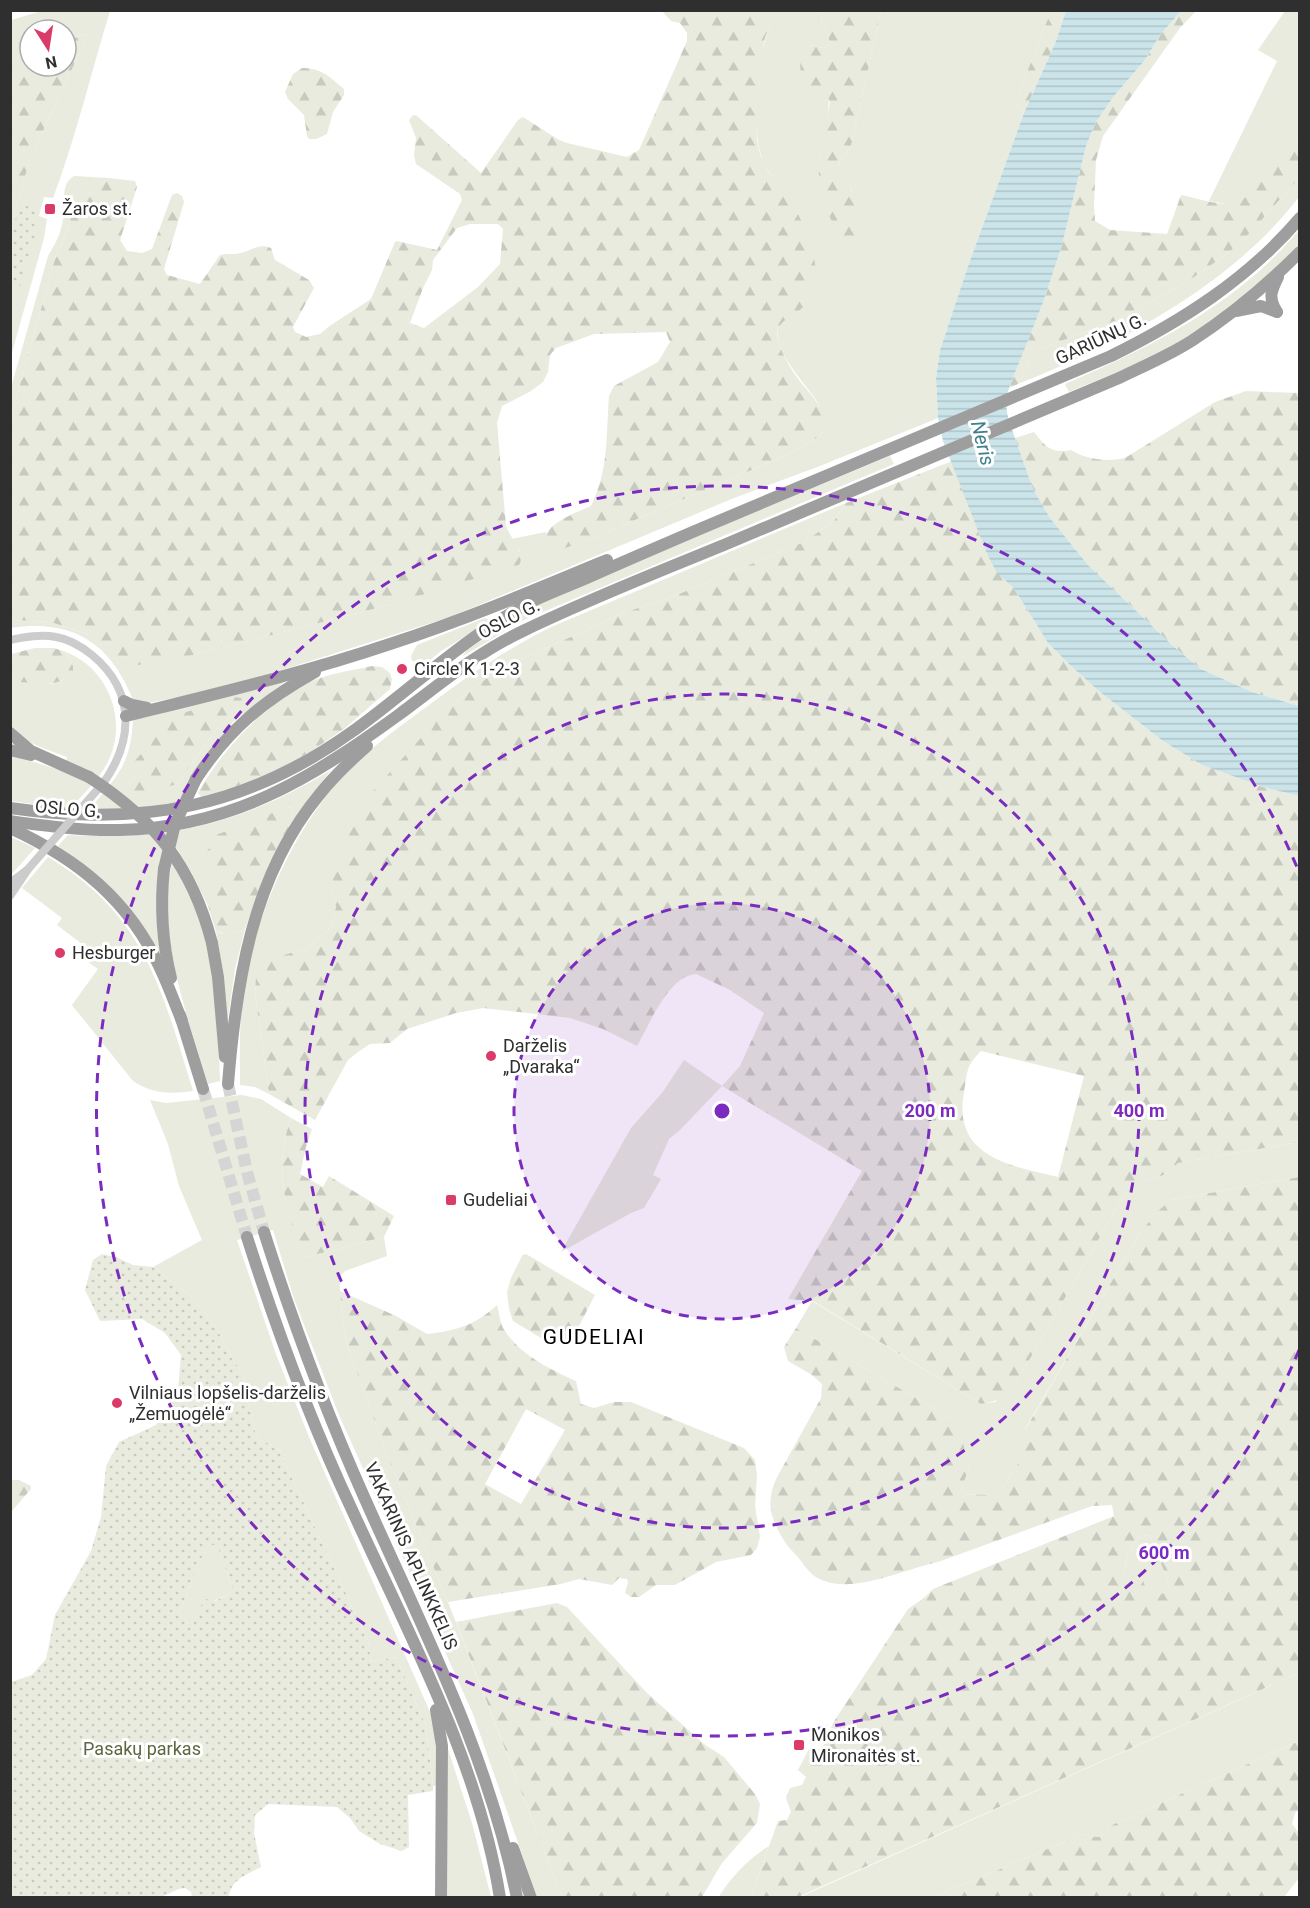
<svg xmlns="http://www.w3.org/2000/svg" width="1310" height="1908" font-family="Roboto,sans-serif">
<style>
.grass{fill:#e8ebdd;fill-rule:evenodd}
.forest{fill:url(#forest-firs);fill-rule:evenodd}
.park{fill:url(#park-dots);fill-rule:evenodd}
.water{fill:url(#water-rules)}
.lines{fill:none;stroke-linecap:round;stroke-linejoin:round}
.trunk-tunnel{stroke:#d5d5d5;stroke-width:12;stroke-dasharray:12 6;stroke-linecap:butt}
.tertiary{stroke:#ccc;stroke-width:8}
.trunk{stroke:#9e9e9e;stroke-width:12}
.tertiary-bridge{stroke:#ccc;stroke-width:8}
.trunk-bridge{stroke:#9e9e9e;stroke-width:12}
.ring{fill:none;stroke:#7b2cbf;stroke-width:3;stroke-dasharray:10 8}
.poi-dot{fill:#db3b68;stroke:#fff;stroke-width:2}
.labels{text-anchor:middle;stroke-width:6;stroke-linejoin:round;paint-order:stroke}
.poi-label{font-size:18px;fill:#2f2f2f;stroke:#fff;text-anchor:start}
.street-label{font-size:18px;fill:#2f2f2f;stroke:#fff}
.park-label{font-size:18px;fill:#5a683e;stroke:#fff}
.water-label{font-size:20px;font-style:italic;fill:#417f8c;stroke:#fff}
.quarter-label{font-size:21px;letter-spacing:1.5px;fill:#000;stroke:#fff}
.centre{fill:#7b2cbf;stroke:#fff;stroke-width:3}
.ring-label{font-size:18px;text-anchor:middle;font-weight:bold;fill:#7b2cbf;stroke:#fff;stroke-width:6;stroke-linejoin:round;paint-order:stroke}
</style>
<defs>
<pattern id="forest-firs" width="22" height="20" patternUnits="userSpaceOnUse" patternTransform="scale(1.5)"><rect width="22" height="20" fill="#e8ebdd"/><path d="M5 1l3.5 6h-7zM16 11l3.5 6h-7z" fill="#c7cabe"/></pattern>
<pattern id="park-dots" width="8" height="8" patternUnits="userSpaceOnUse" patternTransform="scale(1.5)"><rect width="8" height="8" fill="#e8ebdd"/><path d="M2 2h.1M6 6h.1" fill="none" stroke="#c7cabe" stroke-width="1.8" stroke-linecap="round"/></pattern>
<pattern id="water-rules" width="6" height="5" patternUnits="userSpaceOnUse" patternTransform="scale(1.5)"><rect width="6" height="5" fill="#cae4ea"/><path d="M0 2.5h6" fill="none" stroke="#aec4c9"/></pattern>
</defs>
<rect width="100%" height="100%" fill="#fff"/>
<g class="grass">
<path d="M 42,11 L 110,11 C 91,73 76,137 53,198 L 44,197 L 39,216 L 47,219 L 44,238 L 11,356 L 11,226 L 30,159 L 87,37 L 86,34 L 66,41 L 66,30 L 30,30 L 30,53 L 11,59 L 11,20 Z"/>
<path d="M 780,11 L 823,11 L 821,13 C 821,26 828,31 830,44 L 824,48 L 809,45 L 812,90 C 818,91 826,90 828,96 C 832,103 819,152 819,165 C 818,193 828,211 840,236 L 852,190 L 841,173 L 839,163 L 851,146 L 881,11 L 1051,11 L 1016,100 L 1016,105 L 1024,113 L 967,269 L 940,350 L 936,378 L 938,418 L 820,466 L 734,498 L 450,617 L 253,679 L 194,694 L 148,703 L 133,700 C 110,642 72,619 11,628 L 10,620 L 51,622 L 87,634 L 115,657 L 123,656 L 130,662 L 189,656 L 389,605 L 520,551 L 511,539 L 546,532 L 546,539 L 586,541 L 789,454 L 820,436 L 826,427 C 823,418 821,407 816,400 C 805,383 773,351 778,329 C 780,322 785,319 791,315 L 775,181 L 764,165 L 759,148 L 755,121 L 760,79 L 760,58 L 768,30 Z"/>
<polygon points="1285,11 1299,11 1299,137 1241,203 1233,205 1209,201 1277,61 1258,50"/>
<path d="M 74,176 L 109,178 C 98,187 80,197 74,211 C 67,226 65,240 56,255 L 11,417 L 11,388 L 48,256 C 55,245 61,233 63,220 C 66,207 59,184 74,176 Z"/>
<path d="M 1299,178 L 1299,197 C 1231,285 1122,343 1020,383 L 1027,364 L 1037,350 L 1115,321 L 1184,284 L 1227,254 L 1249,234 Z"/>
<path d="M 1299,230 L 1299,245 L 1296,249 C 1256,286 1215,323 1166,349 C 1135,366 1102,378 1069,392 L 1065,384 C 1151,347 1238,304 1299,230 Z"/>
<path d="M 890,456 L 894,464 L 524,620 L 463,656 C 473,634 547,601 571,589 Z"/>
<path d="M 846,503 L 834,521 L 804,542 L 679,594 L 618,615 L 495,672 L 448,708 L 432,727 L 331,890 L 336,907 L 331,927 L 308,948 L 277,957 L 256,973 L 255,993 L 269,1094 L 255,1087 L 240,1085 C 240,1059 239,1033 242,1008 C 251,926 285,845 338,781 C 361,754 397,729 425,708 C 468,676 503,651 551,627 Z"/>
<polygon points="485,618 488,619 487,623 441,651 429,661 419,663 412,661 411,656 417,645"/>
<path d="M 66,652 C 107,668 127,717 110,757 C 102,777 84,793 70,809 L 11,801 L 11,755 L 63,771 L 67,757 C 46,749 24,744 11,725 L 10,667 L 12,674 C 36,680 61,696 73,666 Z"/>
<path d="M 287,680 L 233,722 L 202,761 L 177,803 L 141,809 L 89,810 C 118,775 131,765 133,718 ZM 243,705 L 215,731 L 177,784 L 129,795 L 129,784 L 136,776 Z"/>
<path d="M 331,770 L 301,809 L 290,828 L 293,807 L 285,808 L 257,820 L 216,886 L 208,906 L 192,873 L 175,846 L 163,849 L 159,875 L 162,960 C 133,909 107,879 58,846 L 68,835 C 170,841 244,823 331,770 Z"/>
<polygon points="11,837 35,848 11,875"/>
<path d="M 48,857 C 145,915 162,990 193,1091 C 170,1094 152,1094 133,1081 L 72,1005 L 98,969 L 80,956 L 86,947 L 57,925 L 62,918 L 22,888 Z"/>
<path d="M 172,861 C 186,888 199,914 207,942 C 220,986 218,1036 220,1081 L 208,1084 C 186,1011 157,938 172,861 Z"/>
<path d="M 245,929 L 235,969 L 227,1025 L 224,977 L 216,931 C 226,936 235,934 245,929 Z"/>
<polygon points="684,1060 722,1086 680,1130 669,1139 653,1175 661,1179 644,1208 631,1213 561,1252 631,1128 662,1093"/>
<path d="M 242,1095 L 261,1099 L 291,1118 C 278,1155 280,1186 292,1223 C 295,1233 298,1245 303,1254 L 306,1257 L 384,1237 L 387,1256 L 345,1271 L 339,1277 L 342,1317 L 347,1345 L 388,1457 L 448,1602 L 562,1897 L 537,1897 L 473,1714 L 339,1415 L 294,1299 L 273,1230 L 237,1240 L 277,1357 L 309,1437 L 434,1721 L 437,1732 L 437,1786 L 433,1786 L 426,1726 L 396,1657 L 371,1662 L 368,1641 L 279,1450 L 272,1445 L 260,1440 L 255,1432 L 242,1371 L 234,1362 L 214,1324 L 191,1296 L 153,1267 L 202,1240 L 179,1186 L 168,1144 L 150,1100 L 166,1103 Z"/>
<polygon points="1299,1142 1299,1177 1171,1200 1140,1233 1025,1429 1025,1453 1000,1492 992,1495 962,1494 961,1490 969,1468 962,1443 952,1419 796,1328 812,1301 981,1404 995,1402 1016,1383 1123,1197 1144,1182 1166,1174 1178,1163"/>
<path d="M 1142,1535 L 1150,1536 L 1170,1586 C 1164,1595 1159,1596 1148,1595 L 1143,1580 L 1129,1576 L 1124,1573 C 1127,1558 1130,1544 1142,1535 Z"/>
<path d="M 209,1545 L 216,1545 L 219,1550 L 232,1587 L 229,1594 L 200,1607 L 193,1625 L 188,1624 L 179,1614 C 186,1598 199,1555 209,1545 Z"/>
<path d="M 1299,1673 L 1299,1741 L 1110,1826 C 1105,1840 1095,1838 1083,1834 L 934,1897 L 798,1898 Z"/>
<polygon points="447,1746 472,1823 491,1897 446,1897"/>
<path d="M 769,1846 L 751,1897 L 718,1898 C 731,1877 748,1859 769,1846 Z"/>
</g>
<g class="forest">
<path d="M 662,11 L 780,11 C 778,18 772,23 768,30 C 761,46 761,62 760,79 C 758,108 751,136 764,164 C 771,179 785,190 793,205 C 803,222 812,244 815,264 C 817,278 813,297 803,307 C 793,318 773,321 778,340 C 782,355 793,373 802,384 C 814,398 824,408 826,427 L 820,436 L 789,454 L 586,541 L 556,551 C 523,532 577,512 591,506 C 609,470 606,435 609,396 L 614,386 L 658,362 L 670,342 L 666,332 L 594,334 L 556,348 L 550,355 L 548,372 L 543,382 L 531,391 L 502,406 L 497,423 L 506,526 C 511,539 526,554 519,565 L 389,605 L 189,656 L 138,665 L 130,662 L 123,656 L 115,658 L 87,634 L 51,622 L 11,620 L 11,417 L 56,255 C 65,240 67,226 74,211 C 80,197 98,187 109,178 L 135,181 L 137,187 L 120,240 L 127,251 L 142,253 L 152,249 L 172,195 L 177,193 L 182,196 L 184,202 L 164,269 L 167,275 L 200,284 L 220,255 C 227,253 234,255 241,253 C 253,250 259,243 271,248 L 275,260 L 309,280 L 314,288 L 293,327 L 295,332 L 306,337 L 320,334 L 331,325 L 371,299 L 395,242 L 397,241 L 437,250 L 462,200 L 460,194 L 416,164 L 414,155 L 416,138 L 409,120 L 413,115 L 417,116 L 481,173 L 518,120 L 523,117 L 559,140 L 567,143 L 627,157 L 639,150 L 687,41 L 687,33 L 680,23 L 671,21 ZM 470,224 L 498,224 L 503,229 L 500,264 L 478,287 L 424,328 L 410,323 L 423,288 L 432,270 L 433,260 L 457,228 Z"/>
<path d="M 823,11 L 881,11 L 851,146 L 839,163 C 841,173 847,179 851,189 C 857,202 861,222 856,236 L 849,239 L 840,236 C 833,222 823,208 821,192 C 815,162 823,132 830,103 C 827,90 822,94 812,90 C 798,83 800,62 801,49 L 809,45 L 824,48 L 830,44 C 828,31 821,26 821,13 Z"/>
<polygon points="1051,11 1066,11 1056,41 1024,113 1016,105 1016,100"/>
<path d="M 1181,11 L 1196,11 L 1180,28 L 1103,136 L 1096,160 L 1094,205 L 1095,221 L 1110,230 L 1167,234 L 1181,195 C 1200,199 1222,207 1240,203 L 1299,137 L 1299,178 L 1249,234 L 1227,254 L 1184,284 L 1115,321 L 1037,350 L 1027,364 L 1020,383 L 1009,388 L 1044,300 L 1062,245 L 1086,146 L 1096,122 L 1114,96 L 1145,60 L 1160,35 Z"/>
<polygon points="86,34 87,37 30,159 11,226 11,59 30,53 30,66 66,66 66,41"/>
<path d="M 302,68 C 320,67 330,77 344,89 L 344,95 L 333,112 L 327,134 L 316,139 L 309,139 L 307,136 L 304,115 L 288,99 L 285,92 L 293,74 Z"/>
<path d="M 1246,391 L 1299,393 L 1299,706 L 1252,692 L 1201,669 L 1173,646 L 1088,565 L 1050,518 L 1033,489 L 1015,438 L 1034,432 C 1046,447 1051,454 1071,450 C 1088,460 1106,462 1125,458 L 1215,402 Z"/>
<path d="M 952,461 L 987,554 L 1013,587 L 1048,643 L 1071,666 L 1100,692 L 1163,741 L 1202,765 L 1263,787 L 1299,796 L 1299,1142 L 1178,1163 L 1166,1174 L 1144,1182 L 1123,1197 L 1016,1383 C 1004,1398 999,1401 981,1404 L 813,1301 L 788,1299 L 862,1171 L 722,1086 L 740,1066 L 764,1013 L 730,990 L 696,974 C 668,976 650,1024 637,1046 L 603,1029 L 570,1018 L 483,1008 L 456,1013 L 407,1029 L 390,1043 L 370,1044 L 358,1052 L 348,1060 L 315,1120 L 269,1094 L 255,993 L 256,973 L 261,965 L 277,957 L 308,948 L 331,927 L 336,907 L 331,890 L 335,867 L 363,802 L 448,708 L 495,672 L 618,615 L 679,594 L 804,542 L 834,521 L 846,503 ZM 981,1051 L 1084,1076 L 1058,1177 C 1009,1166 952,1156 964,1092 C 968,1071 965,1067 981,1051 Z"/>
<path d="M 35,648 L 54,648 L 66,652 L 73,666 L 73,671 C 60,689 39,683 19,682 L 12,674 L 11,654 Z"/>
<path d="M 372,666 L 382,667 L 390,673 L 392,679 L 390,689 L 344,729 L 310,752 L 282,768 L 252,781 L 202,798 L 198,793 C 221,751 271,696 317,679 C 334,673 354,670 372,666 Z"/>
<polygon points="235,697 241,698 243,705 215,731 177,784 140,795 129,795 129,784 136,776 132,764 163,729 180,714"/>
<polygon points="293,807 290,828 261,884 245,929 230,935 216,931 208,906 216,886 212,883 200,857 210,848 211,837 285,808"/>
<path d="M 291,1118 L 312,1129 L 306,1147 L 300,1174 L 323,1187 L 329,1176 L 394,1216 L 384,1237 L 306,1257 L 303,1254 C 298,1246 296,1237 293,1228 C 281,1188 277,1158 291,1118 Z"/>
<path d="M 1299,1177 L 1299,1673 L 798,1897 L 751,1897 L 778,1821 L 787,1820 L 791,1812 L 786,1798 L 790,1788 L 802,1785 L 806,1777 L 798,1770 L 809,1749 L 822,1749 L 833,1723 L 908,1609 L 925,1597 L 933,1589 L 1114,1516 L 1112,1505 L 1092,1506 L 938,1562 C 903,1569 845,1599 813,1575 C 807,1570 803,1563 798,1557 C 793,1552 787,1546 783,1539 C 770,1517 766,1503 776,1479 L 821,1398 L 822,1384 L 812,1375 L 788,1361 L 784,1347 L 796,1328 L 952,1419 L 960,1430 L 969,1468 L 961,1490 L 962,1494 L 991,1495 L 1000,1492 L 1025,1453 L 1025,1430 L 1140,1233 L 1157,1212 L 1171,1200 ZM 1142,1535 L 1150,1536 L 1170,1586 C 1164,1595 1159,1596 1148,1594 L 1143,1580 L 1138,1574 L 1129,1576 L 1124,1572 C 1127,1558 1130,1544 1142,1535 Z"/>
<polygon points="526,1254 595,1295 579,1326 579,1343 561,1344 546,1341 513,1321 509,1309 507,1292 511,1278 522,1256"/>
<path d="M 340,1291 L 396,1316 L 427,1334 C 455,1331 476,1325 497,1305 C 499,1312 500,1322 503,1328 C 520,1355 548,1368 576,1381 L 581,1404 L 594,1408 L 614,1402 L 631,1402 L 744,1448 L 755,1460 L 757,1475 L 755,1506 L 760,1537 L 757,1548 L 751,1555 L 716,1562 L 675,1585 L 656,1585 L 639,1597 L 631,1597 L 625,1593 L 628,1582 L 627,1579 L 619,1578 L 612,1585 L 579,1579 L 561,1584 L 448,1602 L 388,1457 L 347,1345 L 342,1317 ZM 526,1409 L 565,1430 L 521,1504 L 485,1484 Z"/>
<polygon points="11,1480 19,1480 31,1486 31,1489 11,1512"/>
<polygon points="557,1603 567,1607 647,1693 704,1744 724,1757 755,1794 760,1804 757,1823 722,1863 702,1897 562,1897 456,1622"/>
<path d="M 1299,1741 L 1299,1809 L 1295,1813 L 1292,1824 L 1299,1833 L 1299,1878 L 1284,1897 L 934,1897 L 1083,1834 C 1095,1838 1105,1840 1110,1826 Z"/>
</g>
<g class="park">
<polygon points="20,204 37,209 35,218 38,226 19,290 11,287 11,235"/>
<path d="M 102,1254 L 116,1257 L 133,1265 L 153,1267 L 191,1296 L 214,1324 L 234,1362 L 242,1371 L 255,1432 L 260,1440 L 272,1445 L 279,1450 L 368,1641 L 371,1662 L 396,1657 L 426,1726 L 433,1786 L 433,1791 L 408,1795 L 409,1847 L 402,1851 L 380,1844 L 359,1831 L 350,1818 L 337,1807 L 268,1804 L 255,1815 L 254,1833 L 261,1867 C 248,1874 230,1880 229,1897 L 192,1897 L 191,1892 L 185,1888 L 179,1889 L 161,1897 L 11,1897 L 11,1682 L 32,1675 L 46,1659 L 55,1615 L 91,1551 L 101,1517 L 106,1466 L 119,1442 L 156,1425 L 178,1390 L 181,1355 L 165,1333 L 142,1319 L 100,1321 L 85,1290 L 93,1260 ZM 209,1545 L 215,1545 L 219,1550 L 232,1587 L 229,1594 L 215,1601 L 206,1599 L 200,1607 L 193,1624 L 188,1624 L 179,1614 C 186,1598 200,1555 209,1545 Z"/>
</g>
<path class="water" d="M 1066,11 L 1181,11 L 1160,35 L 1145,60 L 1114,96 L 1096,122 L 1086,146 L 1062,245 L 1044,300 L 1009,388 C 1005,400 1006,409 1009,421 L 1033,489 L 1050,518 L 1088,565 L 1173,646 L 1201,669 L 1252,692 L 1299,706 L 1299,796 L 1263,787 L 1202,765 L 1163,741 L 1100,692 L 1071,666 L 1048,643 L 1013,587 L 997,573 L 987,554 L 943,441 L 938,418 L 936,378 L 940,350 L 967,269 L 1024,113 L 1056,41 Z"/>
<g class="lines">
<g class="trunk-tunnel">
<polyline points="228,1084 247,1172 264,1232"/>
<polyline points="203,1089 247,1237"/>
</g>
<g class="tertiary">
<path d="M 10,640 C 25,637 41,634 56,637 C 69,639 82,647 92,655 C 138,693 133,745 99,789"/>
<polyline points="10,883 27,870"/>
<polyline points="10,896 29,868"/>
</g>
<g class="trunk">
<polyline points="1236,311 1261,306 1277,312"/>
<path d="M 1277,312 C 1268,298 1271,291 1278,277"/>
<polyline points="124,701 132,705 147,708"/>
<path d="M 126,716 C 215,694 304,673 390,644 C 464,620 535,590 607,560"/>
<polyline points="10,733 31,751 89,777"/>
<polyline points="10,750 31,755"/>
<path d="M 196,779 C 229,729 263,701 315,672"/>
<path d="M 10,808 C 143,827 247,808 356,729 C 415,686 468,634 533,601 C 551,592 571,585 589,577 C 625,561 660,546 695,531 C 833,472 973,415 1111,356 C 1182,321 1248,279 1300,218"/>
<path d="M 10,821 C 47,826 83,831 120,830 C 232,827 309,780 397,716 C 438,686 476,653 523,631 C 591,598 661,571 731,542 C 860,488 989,433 1119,378 C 1144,366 1170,355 1193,340 C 1231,315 1267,285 1300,252"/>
<path d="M 10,828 C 78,859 130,901 161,970 C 169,987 175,1004 182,1021"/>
<path d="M 164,869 C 160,906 162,941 171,978"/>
<polyline points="212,943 218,977 225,1057"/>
<polyline points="180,1015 203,1089"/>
<path d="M 228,1084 C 236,983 252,876 319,795 C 333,777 350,761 367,746"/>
<path d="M 264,1232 C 293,1323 326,1412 365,1499 C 423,1630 489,1756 517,1898"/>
<path d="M 247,1237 C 277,1331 311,1423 353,1512 C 409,1635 479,1763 500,1898"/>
<polyline points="436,1710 442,1746 441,1898"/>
<polyline points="513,1848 531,1898"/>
</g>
<polyline class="tertiary-bridge" points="29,868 98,789"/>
<g class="trunk-bridge">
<path d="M 89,777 C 155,820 192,866 212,943"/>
<polyline points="164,869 175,824 196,779"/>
</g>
</g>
<circle cx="722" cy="1111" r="208" fill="#7b2cbf" fill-opacity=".12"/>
<g class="ring">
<circle cx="722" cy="1111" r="208"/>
<circle cx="722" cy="1111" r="417"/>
<path d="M1299 1350A625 625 0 1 1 1299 872"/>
</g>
<g class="poi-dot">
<rect x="44" y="203" width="12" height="12" rx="3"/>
<circle cx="402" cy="669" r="6"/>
<circle cx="60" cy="953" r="6"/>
<circle cx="491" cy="1056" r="6"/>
<rect x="445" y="1194" width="12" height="12" rx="3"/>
<circle cx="117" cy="1403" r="6"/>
<rect x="793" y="1739" width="12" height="12" rx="3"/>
</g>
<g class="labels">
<g class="poi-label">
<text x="62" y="215">Žaros st.</text>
<text x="414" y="675">Circle K 1-2-3</text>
<text x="72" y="959">Hesburger</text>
<text x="503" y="1052">Darželis<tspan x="503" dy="21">„Dvaraka“</tspan></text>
<text x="463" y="1206">Gudeliai</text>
<text x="129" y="1399">Vilniaus lopšelis-darželis<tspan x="129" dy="21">„Žemuogėlė“</tspan></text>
<text x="811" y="1741">Monikos<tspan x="811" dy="21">Mironaitės st.</tspan></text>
</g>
<g class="street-label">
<text transform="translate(1101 339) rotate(-25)" y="6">GARIŪNŲ G.</text>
<text transform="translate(509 619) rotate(-27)" y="6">OSLO G.</text>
<text transform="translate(68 809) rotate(5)" y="6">OSLO G.</text>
<text transform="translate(411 1556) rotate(66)" y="6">VAKARINIS APLINKKELIS</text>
</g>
<g class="park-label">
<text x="142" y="1755">Pasakų parkas</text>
</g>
<g class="water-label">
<text transform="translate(983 443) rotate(76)" y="7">Neris</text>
</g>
<g class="quarter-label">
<text x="594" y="1344">GUDELIAI</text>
</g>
</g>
<circle cx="722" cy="1111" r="9" class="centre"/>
<g class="ring-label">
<text x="930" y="1117">200 m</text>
<text x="1139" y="1117">400 m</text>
<text x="1164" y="1559">600 m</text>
</g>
<rect width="1310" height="1908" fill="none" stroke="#2f2f2f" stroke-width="24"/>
<g transform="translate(48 48) rotate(168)"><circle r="28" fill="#ffffff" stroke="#acacac" stroke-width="1.5"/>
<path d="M0-4.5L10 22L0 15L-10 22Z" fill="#db3b68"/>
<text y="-9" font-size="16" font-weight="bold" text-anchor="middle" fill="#2f2f2f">N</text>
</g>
</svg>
